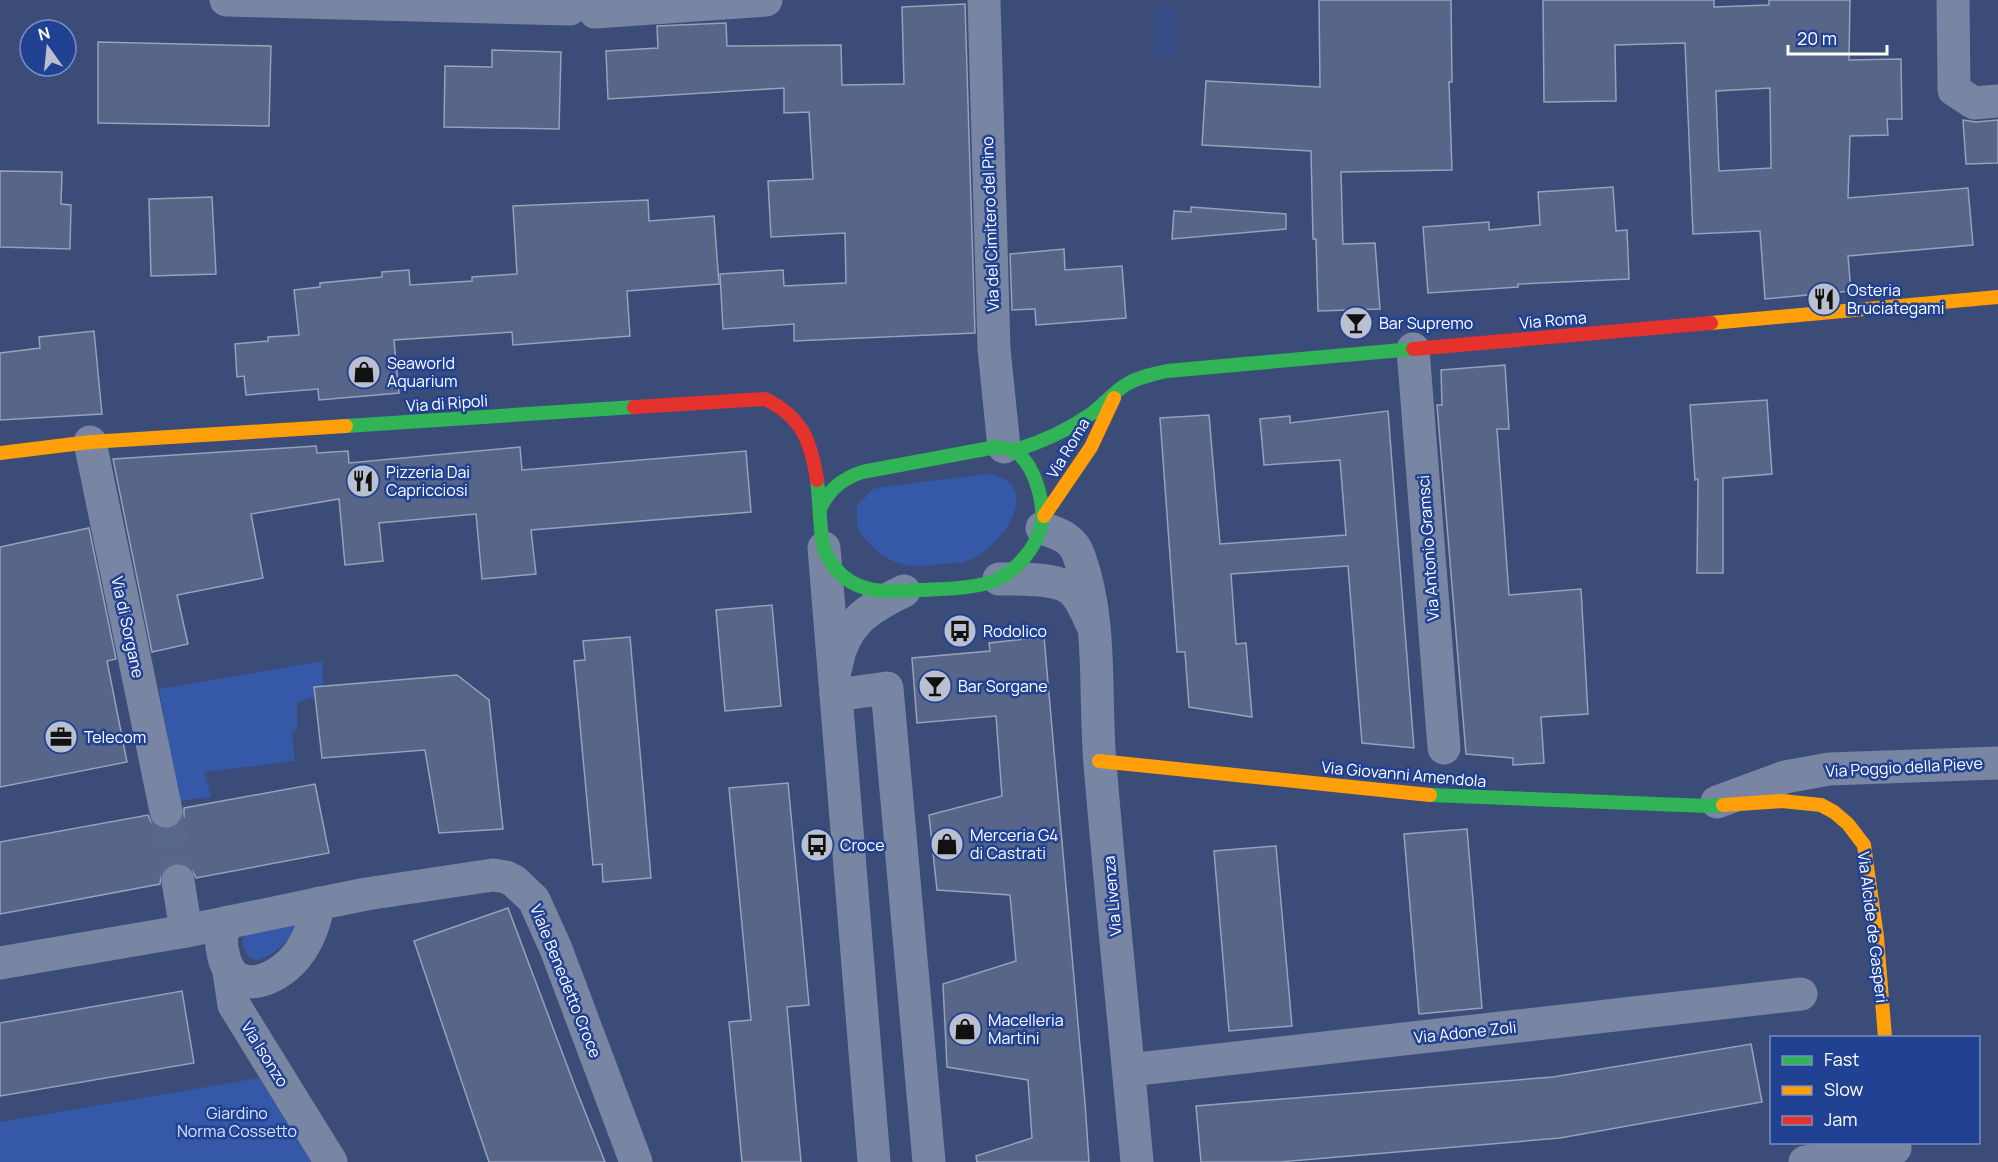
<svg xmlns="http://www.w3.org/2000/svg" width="1998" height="1162" font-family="Manrope,sans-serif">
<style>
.green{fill:#3558a8}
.water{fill:#364d87}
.building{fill:#566588;stroke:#97a1b9;stroke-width:1.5;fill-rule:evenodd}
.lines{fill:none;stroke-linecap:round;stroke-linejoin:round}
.street-tunnel{stroke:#58678c;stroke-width:33;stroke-dasharray:33 16;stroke-linecap:butt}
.street{stroke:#7885a3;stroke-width:33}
.fast{stroke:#30b455;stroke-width:14}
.slow{stroke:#ff9f0a;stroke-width:14}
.jam{stroke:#e5322d;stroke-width:14}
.labels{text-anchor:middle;stroke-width:5;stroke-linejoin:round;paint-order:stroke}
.street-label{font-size:16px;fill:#fff;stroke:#214192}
.poi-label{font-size:16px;fill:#fff;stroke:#214192;text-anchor:start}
.park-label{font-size:16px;fill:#d8e2fa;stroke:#214192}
</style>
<rect width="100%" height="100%" fill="#3b4c78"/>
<g class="green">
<path d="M 986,474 C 994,475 1005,476 1011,484 C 1031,509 991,554 966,561 C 960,564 951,563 944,564 C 914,568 889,567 869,543 C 864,538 859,531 857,524 C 856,518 857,511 857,506 L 873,489 L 882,487 Z"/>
<polygon points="323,661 323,693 297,703 297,729 292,733 295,761 204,772 211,797 179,801 159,689"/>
<path d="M 294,921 L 297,931 C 288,939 259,973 247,954 C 244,950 243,944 242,940 L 247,930 Z"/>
<polygon points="259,1078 313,1162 0,1162 0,1122"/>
</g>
<polygon class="water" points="1157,6 1177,7 1174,58 1154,58"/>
<g class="building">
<polygon points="1319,0 1451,0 1452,82 1449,82 1452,170 1341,172 1343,244 1375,243 1380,309 1318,311 1316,239 1313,239 1311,151 1202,145 1206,81 1320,87"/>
<path d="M 1543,0 L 1714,0 L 1714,7 L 1769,5 L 1769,0 L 1850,0 L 1849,60 L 1901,59 L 1902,119 L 1887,119 L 1888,135 L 1850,136 L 1848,198 L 1968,188 L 1973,245 L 1848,256 L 1851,291 L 1765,299 L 1760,231 L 1693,234 L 1685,43 L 1615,45 L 1616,101 L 1544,102 ZM 1770,88 L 1771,168 L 1719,171 L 1716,91 Z"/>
<polygon points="965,4 975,333 794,341 794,324 723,329 720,274 783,270 784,286 846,283 845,233 771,237 768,181 813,179 809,112 784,113 784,88 608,99 606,51 658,48 657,26 726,23 727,46 841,45 842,85 904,84 902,7"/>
<polygon points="98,42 271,46 269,126 98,123"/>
<polygon points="492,50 561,52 559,129 444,127 445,66 492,67"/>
<polygon points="1963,120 1976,122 1998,120 1998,163 1966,164"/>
<polygon points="0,171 62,172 61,204 71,205 70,249 0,247"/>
<polygon points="1613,187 1616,231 1627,230 1629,279 1518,284 1518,287 1428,293 1423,227 1489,222 1489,230 1540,225 1538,192"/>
<polygon points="212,197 216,274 151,276 149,199"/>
<polygon points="648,200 649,221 714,216 719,284 627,291 630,336 513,345 512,332 394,340 399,393 319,400 318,389 246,395 244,376 237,377 235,344 268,341 268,337 299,335 294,290 320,287 320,283 382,277 382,272 409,270 410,285 472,281 472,277 517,274 513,206"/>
<polygon points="1191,207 1286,214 1286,229 1172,239 1174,211 1191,212"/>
<polygon points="1064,249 1065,270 1122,266 1126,318 1036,325 1035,309 1012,310 1010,254"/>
<polygon points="94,331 102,414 0,420 0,353 40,348 39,337"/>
<polygon points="1505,365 1509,429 1497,429 1509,595 1581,589 1588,714 1541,717 1544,763 1513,765 1513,758 1466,754 1437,405 1442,405 1441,370"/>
<polygon points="1767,400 1772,474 1723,478 1723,573 1697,573 1698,479 1695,480 1690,405"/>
<polygon points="1388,411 1414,748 1362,743 1348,566 1231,574 1236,644 1246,643 1252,717 1189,707 1185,652 1177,652 1160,418 1209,415 1220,544 1346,535 1340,460 1264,465 1260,419 1290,416 1290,423"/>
<polygon points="316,446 317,453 348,451 349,463 520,447 522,470 746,451 751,512 531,530 536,574 482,579 476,514 379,523 383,561 345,565 339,499 251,514 263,578 177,595 188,644 152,652 113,459"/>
<polygon points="89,528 116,659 107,661 127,762 0,787 0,547"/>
<polygon points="772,605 781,706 725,711 716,610"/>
<polygon points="630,637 651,878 603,882 602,864 593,865 574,661 585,660 583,641"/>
<polygon points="1044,637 1085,1103 1089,1162 977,1162 976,1156 1032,1138 1028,1080 947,1067 943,984 1016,961 1010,895 937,890 929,815 1002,796 996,716 917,723 912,658 990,651 989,643"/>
<polygon points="457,675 489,700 503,829 439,833 425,750 322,758 314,687"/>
<polygon points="788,783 809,1005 787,1007 801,1162 742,1162 729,1022 751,1020 729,788"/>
<polygon points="315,784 329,853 196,878 192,869 185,864 174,863 167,866 161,874 160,884 0,914 0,842 148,815 152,824 160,829 169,829 179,825 184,817 184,808"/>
<polygon points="1467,829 1482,1008 1419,1014 1404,834"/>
<polygon points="1276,846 1292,1026 1229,1031 1214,851"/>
<polygon points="508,908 574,1084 605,1162 489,1162 414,941"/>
<polygon points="182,991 194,1063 0,1096 0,1023"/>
<polygon points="1751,1044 1762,1102 1560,1138 1279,1162 1201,1162 1196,1106 1553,1077"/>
</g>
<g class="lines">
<polyline class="street-tunnel" points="166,811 178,881"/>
<g class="street">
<polyline points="226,0 570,9"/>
<polyline points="984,0 994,349 1004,447"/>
<polyline points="1953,0 1954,90 1974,103 1998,101"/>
<polyline points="595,12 766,0"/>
<polyline points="1413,349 1444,748"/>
<polyline points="90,442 166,811"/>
<path d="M 1042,528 C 1059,534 1073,538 1079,556 C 1103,622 1094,695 1100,764 C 1111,897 1125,1029 1137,1162"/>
<polyline points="824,548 874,1162"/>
<path d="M 999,579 C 1018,579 1060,577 1074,592 C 1082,600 1086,612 1091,622"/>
<path d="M 836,667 C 843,624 868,608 904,591"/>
<polyline points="836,695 887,688 929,1162"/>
<polyline points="1717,802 1785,777 1829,769 1998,763"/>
<polyline points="178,881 186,931"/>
<path d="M 228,922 C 221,933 220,940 223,953 C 232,1002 282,980 301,950 C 311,935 315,920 319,903"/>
<polyline points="0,963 186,931 366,894 493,875 506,877 514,881 534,900 556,949 636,1162"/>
<polyline points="229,972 234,1005 331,1162"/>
<polyline points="1129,1070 1801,994"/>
<polyline points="1805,1162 1895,1148"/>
</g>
<g class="fast">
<polyline points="346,426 634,407"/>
<path d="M 1015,450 C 1042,442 1068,430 1091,414 C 1104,405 1113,392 1127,384 C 1139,377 1153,374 1167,371 L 1413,349"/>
<path d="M 817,480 C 820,501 819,523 823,544 C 824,553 830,561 835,568 C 857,595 888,592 919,590 C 941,589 981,589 1000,578 C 1017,569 1035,548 1040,530 C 1047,507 1035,463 1014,451 C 1009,448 1002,448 996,447 L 862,472 C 842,479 829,489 820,509"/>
<polyline points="1430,795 1707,806 1723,805"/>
</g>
<g class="slow">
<polyline points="1711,323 1998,297"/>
<polyline points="0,453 90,442 346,426"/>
<polyline points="1044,516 1091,447 1114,398"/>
<polyline points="1099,761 1430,795"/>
<polyline points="1723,805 1782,801 1821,805 1834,812 1848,824 1864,845 1877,937 1885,1038"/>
</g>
<g class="jam">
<polyline points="1413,349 1711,323"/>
<path d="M 634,407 L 765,399 C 802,417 811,441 817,480"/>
</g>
</g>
<defs>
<symbol id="restaurant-disc" viewBox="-11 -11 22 22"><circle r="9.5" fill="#bac0d0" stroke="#214192"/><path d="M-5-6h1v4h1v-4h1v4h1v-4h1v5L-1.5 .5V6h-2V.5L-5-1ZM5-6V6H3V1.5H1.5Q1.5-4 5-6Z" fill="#111"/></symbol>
<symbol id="bar-disc" viewBox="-11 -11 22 22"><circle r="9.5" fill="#bac0d0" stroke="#214192"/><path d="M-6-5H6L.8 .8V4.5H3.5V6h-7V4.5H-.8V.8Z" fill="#111"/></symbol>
<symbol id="shop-disc" viewBox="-11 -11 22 22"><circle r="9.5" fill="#bac0d0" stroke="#214192"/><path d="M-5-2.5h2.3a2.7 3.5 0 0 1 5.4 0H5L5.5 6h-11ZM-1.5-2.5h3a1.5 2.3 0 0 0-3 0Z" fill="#111"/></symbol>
<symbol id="bus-disc" viewBox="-11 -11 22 22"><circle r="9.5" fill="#bac0d0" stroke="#214192"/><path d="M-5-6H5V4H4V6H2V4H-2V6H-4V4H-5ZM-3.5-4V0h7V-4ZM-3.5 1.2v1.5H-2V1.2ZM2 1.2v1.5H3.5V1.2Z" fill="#111"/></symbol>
<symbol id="office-disc" viewBox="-11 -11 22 22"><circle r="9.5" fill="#bac0d0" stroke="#214192"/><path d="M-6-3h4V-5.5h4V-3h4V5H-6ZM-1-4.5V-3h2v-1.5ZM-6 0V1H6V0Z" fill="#111"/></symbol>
</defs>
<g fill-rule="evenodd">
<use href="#restaurant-disc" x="1805" y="280" width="38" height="38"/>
<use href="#bar-disc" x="1337" y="304" width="38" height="38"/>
<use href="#shop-disc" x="345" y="353" width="38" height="38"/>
<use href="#restaurant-disc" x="344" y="462" width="38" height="38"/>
<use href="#bus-disc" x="941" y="612" width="38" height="38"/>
<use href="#bar-disc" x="916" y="667" width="38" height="38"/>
<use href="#office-disc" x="42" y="718" width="38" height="38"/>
<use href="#shop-disc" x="928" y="825" width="38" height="38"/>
<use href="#bus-disc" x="798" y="826" width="38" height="38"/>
<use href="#shop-disc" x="946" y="1010" width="38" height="38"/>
</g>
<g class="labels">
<g class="street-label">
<text transform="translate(990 224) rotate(-92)" y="6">Via del Cimitero del Pino</text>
<text transform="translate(1553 320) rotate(-5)" y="6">Via Roma</text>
<text transform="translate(447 403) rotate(-4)" y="6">Via di Ripoli</text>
<text transform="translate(1068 448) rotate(-59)" y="6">Via Roma</text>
<text transform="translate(1428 548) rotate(-94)" y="6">Via Antonio Gramsci</text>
<text transform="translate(128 627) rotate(78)" y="6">Via di Sorgane</text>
<text transform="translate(1904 767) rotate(-3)" y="6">Via Poggio della Pieve</text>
<text transform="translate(1404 774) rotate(5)" y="6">Via Giovanni Amendola</text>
<text transform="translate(1112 896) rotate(-95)" y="6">Via Livenza</text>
<text transform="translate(1873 927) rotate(83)" y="6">Via Alcide de Gasperi</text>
<text transform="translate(566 981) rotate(68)" y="6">Viale Benedetto Croce</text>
<text transform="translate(1465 1032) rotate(-6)" y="6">Via Adone Zoli</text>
<text transform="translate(265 1054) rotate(58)" y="6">Via Isonzo</text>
</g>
<g class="poi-label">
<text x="1847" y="296">Osteria<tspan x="1847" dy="18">Bruciategami</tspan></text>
<text x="1379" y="329">Bar Supremo</text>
<text x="387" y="369">Seaworld<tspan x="387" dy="18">Aquarium</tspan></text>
<text x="386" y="478">Pizzeria Dai<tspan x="386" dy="18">Capricciosi</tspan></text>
<text x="983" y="637">Rodolico</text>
<text x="958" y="692">Bar Sorgane</text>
<text x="84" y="743">Telecom</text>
<text x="970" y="841">Merceria G4<tspan x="970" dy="18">di Castrati</tspan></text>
<text x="840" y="851">Croce</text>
<text x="988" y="1026">Macelleria<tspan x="988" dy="18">Martini</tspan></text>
</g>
<g class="park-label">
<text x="237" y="1119">Giardino<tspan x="237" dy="18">Norma Cossetto</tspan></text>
</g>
</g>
<rect x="1770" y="1036" width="210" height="108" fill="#214192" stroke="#7a8dbe" stroke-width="1.5"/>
<rect x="1782" y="1056" width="30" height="9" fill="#30b455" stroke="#7a8dbe" stroke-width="1.5"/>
<text x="1824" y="1066" font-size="18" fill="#ffffff">Fast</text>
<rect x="1782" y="1086" width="30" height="9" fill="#ff9f0a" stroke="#7a8dbe" stroke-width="1.5"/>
<text x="1824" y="1096" font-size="18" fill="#ffffff">Slow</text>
<rect x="1782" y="1116" width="30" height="9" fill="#e5322d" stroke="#7a8dbe" stroke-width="1.5"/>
<text x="1824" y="1126" font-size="18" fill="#ffffff">Jam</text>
<g transform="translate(48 48) rotate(345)"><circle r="28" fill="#214192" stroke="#7a8dbe" stroke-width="1.5"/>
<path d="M0-4.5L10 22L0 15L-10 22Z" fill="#bac0d0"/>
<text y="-9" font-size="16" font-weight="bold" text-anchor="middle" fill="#ffffff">N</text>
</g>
<path d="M1788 45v9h99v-9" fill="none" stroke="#ffffff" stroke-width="3"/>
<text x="1797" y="45" font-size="18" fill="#ffffff" stroke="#214192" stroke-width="4.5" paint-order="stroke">20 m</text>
</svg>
